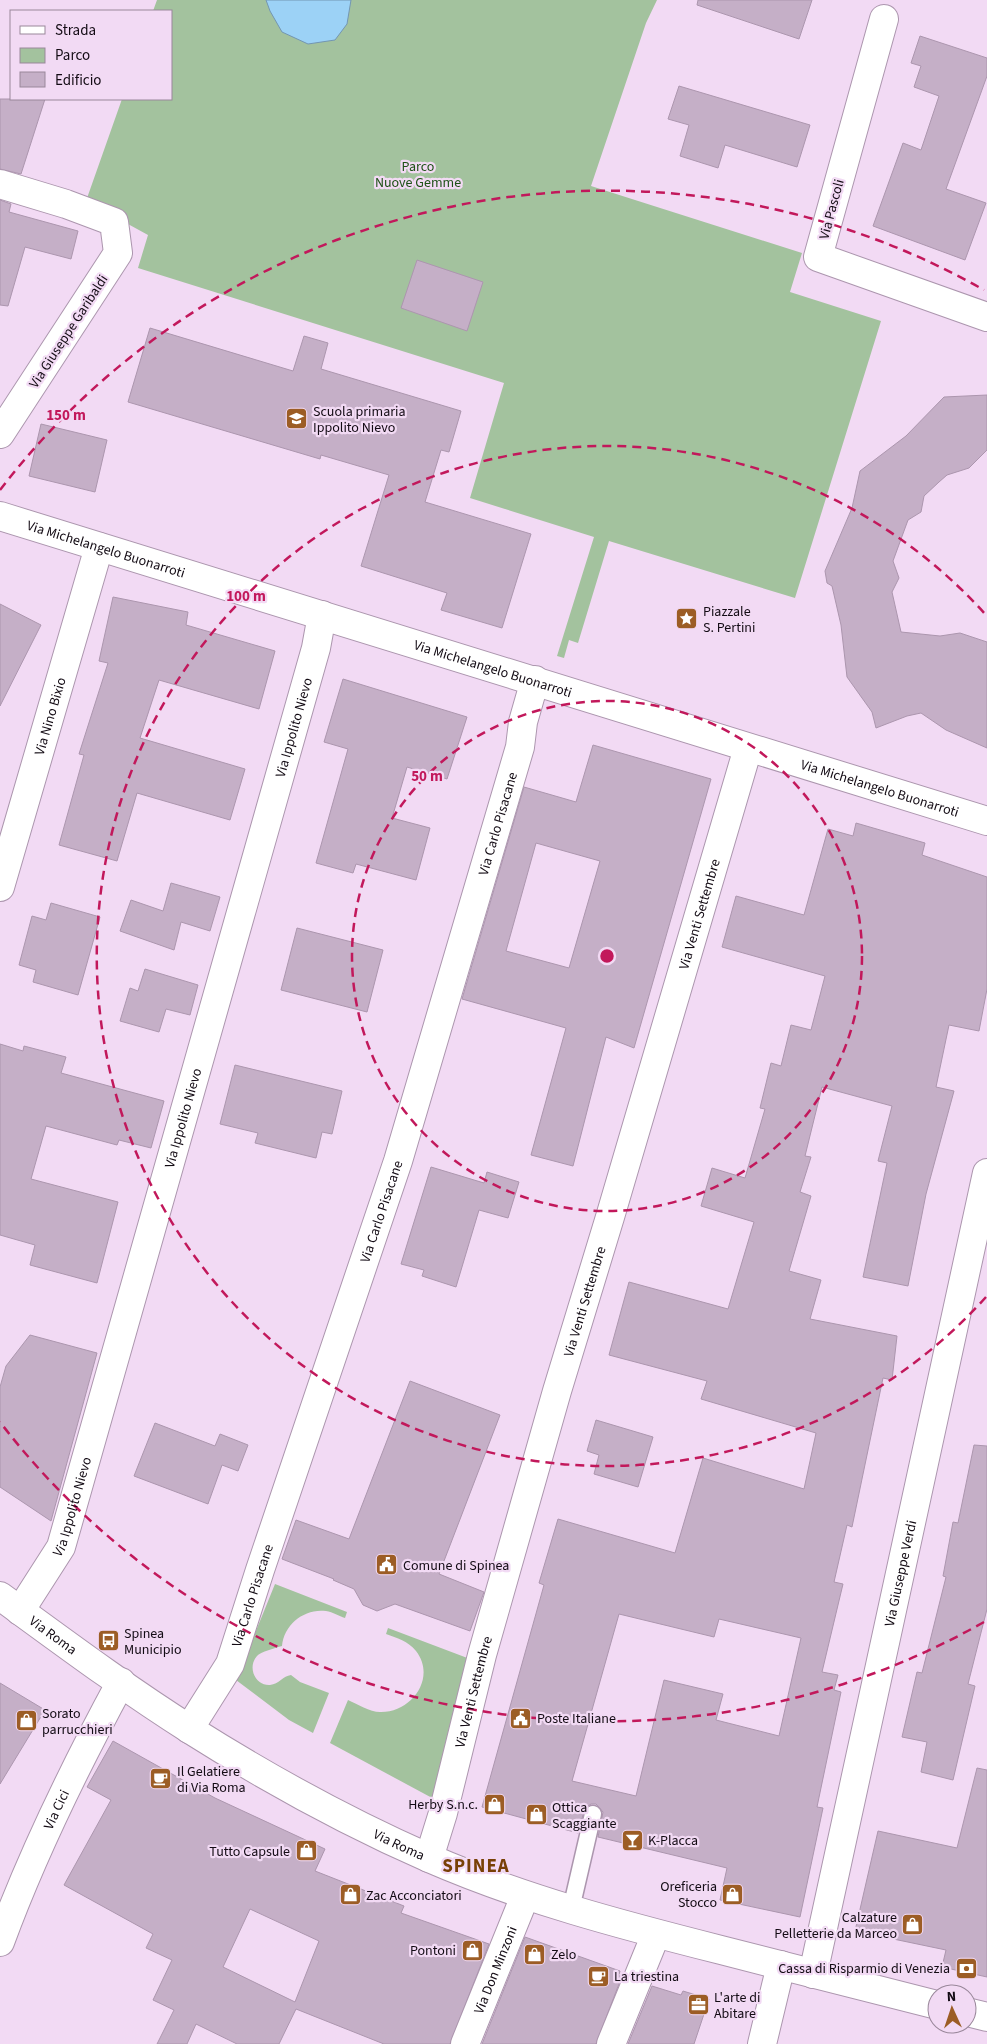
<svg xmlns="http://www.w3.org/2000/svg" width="987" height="2044" font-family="'Source Sans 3',sans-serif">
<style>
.green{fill:#a3c29e}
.water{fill:#9cd2f6;stroke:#7396b2}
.building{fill:#c5afc7;stroke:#ac96ae;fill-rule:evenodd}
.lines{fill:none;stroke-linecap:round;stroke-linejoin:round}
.service-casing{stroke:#ac96ae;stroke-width:19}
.minor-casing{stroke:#ac96ae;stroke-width:30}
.tertiary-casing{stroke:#ac96ae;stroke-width:30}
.service{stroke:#fff;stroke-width:16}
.minor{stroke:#fff;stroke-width:28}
.tertiary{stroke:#fff;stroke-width:28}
.ring{fill:none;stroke:#c2185b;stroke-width:2.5;stroke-dasharray:9 6}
.labels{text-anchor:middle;stroke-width:4.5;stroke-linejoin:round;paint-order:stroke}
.park-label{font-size:14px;fill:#1d5116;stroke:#f2daf4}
.street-label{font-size:14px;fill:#130b14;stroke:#f2daf4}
.poi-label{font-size:14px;fill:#130b14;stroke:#f2daf4;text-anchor:start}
.district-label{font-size:19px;font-weight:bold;letter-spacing:1px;fill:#784006;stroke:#f2daf4}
.centre{fill:#c2185b;stroke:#f2daf4;stroke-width:2.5}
.ring-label{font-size:15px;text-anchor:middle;font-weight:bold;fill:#c2185b;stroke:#f2daf4;stroke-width:4.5;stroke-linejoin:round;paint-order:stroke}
</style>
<rect width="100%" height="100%" fill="#f2daf4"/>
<g class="green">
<polygon points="157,0 657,0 646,23 591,186 802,253 790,292 881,321 795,598 609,541 578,643 569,640 564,658 557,656 594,537 470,498 504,383 138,268 148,235 86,201 122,99 171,99 171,11 153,11"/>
<path d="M 275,1584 L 347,1612 L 345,1618 C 339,1616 333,1612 326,1611 C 305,1608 284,1624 282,1646 C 276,1648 260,1652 257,1656 C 247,1667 255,1686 270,1685 C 279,1684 283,1676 291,1675 L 300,1682 L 329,1693 L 313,1733 L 289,1720 L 236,1680 Z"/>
<path d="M 388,1628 L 470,1659 L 434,1799 L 330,1743 L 348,1700 C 357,1704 370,1712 380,1712 C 411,1713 437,1678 416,1651 C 408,1641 397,1638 386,1634 Z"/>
</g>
<polygon class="water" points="266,0 351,0 347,24 335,40 308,44 282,32 270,11"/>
<g class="building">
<polygon points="698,0 812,0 799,39 697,5"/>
<polygon points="920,36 987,58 987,76 946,189 986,203 965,260 873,226 903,143 921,150 939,96 914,87 921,66 911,63"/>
<polygon points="679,86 810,125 797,167 725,145 718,168 680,156 689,125 668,119"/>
<polygon points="0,99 45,99 21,174 0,169"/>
<polygon points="0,200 11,204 9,212 78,231 71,259 25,247 8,306 0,305"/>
<polygon points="417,260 483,282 467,331 401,308"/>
<polygon points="150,328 293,371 304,336 328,343 321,369 461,411 449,452 441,450 425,502 531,534 502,628 441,610 447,593 361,566 389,475 321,455 320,459 128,402"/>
<polygon points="987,395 987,450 969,468 947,475 939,482 924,496 921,512 908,520 893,561 899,578 892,592 901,632 940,636 960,633 987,642 987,748 946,730 921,713 907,716 876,728 872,712 847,677 841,625 832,586 827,583 825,571 852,508 860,471 906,436 944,397"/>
<polygon points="41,424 107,440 95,492 29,476"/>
<polygon points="113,597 188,612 186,625 275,651 259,709 159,680 140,738 245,769 230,820 137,793 117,861 59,845 84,755 79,754 108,663 99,661"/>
<polygon points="0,604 41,625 0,706"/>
<polygon points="343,679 467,717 447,779 407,767 392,818 430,828 416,880 356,864 353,873 316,863 348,749 324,742"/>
<path d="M 593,745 L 711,779 L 634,1048 L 606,1037 L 573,1166 L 531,1155 L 566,1028 L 462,999 L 524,787 L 576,802 ZM 536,843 L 600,861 L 569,968 L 506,951 Z"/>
<path d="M 856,823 L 925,843 L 922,855 L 987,877 L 987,989 L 979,1031 L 949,1025 L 936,1087 L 954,1091 L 926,1194 L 908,1286 L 863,1277 L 887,1163 L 878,1161 L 892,1106 L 822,1087 L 805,1156 L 811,1157 L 800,1192 L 811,1196 L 789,1271 L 821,1280 L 810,1319 L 897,1336 L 892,1380 L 883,1378 L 852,1527 L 847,1525 L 834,1582 L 843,1584 L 822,1672 L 838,1675 L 834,1690 L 841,1692 L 817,1807 L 823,1808 L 800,1917 L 720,1900 L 727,1868 L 598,1837 L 603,1812 L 596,1804 L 591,1804 L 585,1808 L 578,1833 L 482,1807 L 544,1585 L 539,1583 L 558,1519 L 675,1553 L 703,1458 L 804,1489 L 816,1433 L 701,1399 L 707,1381 L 609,1355 L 629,1282 L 728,1309 L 754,1222 L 701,1206 L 712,1168 L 745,1178 L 765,1109 L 760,1108 L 771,1063 L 781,1066 L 791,1025 L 811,1030 L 825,976 L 722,947 L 736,896 L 804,915 L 828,829 L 853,836 ZM 619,1614 L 714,1637 L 719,1619 L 801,1638 L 779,1736 L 716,1720 L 723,1694 L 664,1680 L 636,1796 L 572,1781 Z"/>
<polygon points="171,883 220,897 210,931 181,922 174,950 120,931 131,900 163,911"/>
<polygon points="51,903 100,917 78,995 33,982 36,970 19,965 32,916 46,920"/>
<polygon points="297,928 383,950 367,1012 281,990"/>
<polygon points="145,969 198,985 190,1015 166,1009 159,1032 120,1021 130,988 138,991"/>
<polygon points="0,1044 23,1051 24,1046 66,1057 61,1073 164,1101 151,1148 119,1140 117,1145 46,1126 31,1179 118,1202 97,1283 30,1265 35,1245 0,1235"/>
<polygon points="235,1065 342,1091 332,1134 322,1132 316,1158 255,1143 258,1133 220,1124"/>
<polygon points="431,1167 484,1183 487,1172 519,1182 508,1218 479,1210 456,1287 422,1276 424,1270 401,1264"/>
<polygon points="30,1335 97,1353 51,1521 0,1487 0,1387 6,1366"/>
<polygon points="410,1381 500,1415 439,1574 484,1592 470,1631 395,1604 377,1611 363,1605 354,1589 333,1580 334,1579 282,1559 296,1520 349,1539"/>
<polygon points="596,1420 653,1437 638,1487 594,1474 599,1455 587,1451"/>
<polygon points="155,1423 215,1446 220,1434 248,1445 238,1471 222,1465 208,1504 134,1476"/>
<polygon points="974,1445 987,1446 987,1609 968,1684 975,1686 953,1780 921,1772 927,1742 902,1737 917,1672 922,1673 946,1577 943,1576 953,1522 958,1523"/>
<polygon points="0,1683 45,1710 0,1784"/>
<path d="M 113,1741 L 215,1798 L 325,1849 L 315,1871 L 404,1906 L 401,1913 L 489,1944 L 450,2044 L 384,2044 L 296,2009 L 279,2044 L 237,2044 L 196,2024 L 187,2044 L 157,2044 L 174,2010 L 153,2000 L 172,1960 L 146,1948 L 153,1934 L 64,1885 L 111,1800 L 87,1787 ZM 250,1909 L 319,1941 L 295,2002 L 223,1967 Z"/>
<polygon points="977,1768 987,1770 987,1977 942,1967 946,1950 855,1931 878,1831 957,1848"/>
<polygon points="525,1937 620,1971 619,1975 622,1976 596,2044 482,2044"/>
<polygon points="652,1986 681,1995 683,1991 709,1999 694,2044 628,2044"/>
</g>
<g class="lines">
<defs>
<polyline id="service" points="571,1909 593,1814"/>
<g id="minor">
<polyline points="884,19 818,257 987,317"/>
<polyline points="0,184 66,204 114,222 118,253 0,434"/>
<path id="s1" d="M 0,516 L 987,821"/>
<path id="s2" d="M 0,887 L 99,547"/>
<path id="s3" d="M 20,1611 L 61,1547 L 316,648 L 322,615"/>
<path id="s4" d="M 189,1729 L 230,1664 L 260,1570 L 398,1161 L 520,747 L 523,722 L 535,680"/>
<path id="s5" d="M 429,1858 L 443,1813 L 482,1655 L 557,1391 L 610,1217 L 748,748"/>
<path id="s6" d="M 0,1942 C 33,1852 75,1767 121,1682"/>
<path id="s7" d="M 813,1974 L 987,1173"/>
<path id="s8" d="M 465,2044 L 525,1896"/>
<polyline points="611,2044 656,1934"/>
<polyline points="762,2044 781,1965"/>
</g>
<g id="tertiary">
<path id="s9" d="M 0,1596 C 63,1642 126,1689 191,1730 C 267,1778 347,1822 429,1858 C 523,1899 622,1925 721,1950 C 793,1968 865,1986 937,2005"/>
<polyline points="967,2012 987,2017"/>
</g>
</defs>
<use href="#service" class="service-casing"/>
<use href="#minor" class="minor-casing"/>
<use href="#tertiary" class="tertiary-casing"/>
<use href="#service" class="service"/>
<use href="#minor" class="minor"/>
<use href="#tertiary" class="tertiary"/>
</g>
<g class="ring">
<circle cx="607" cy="956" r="255"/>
<path d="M986 1297A510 510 0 1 1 986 615"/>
<path d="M984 1622A765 765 0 0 1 0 1422M0 490A765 765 0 0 1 984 290"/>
</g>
<defs>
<symbol id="school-square" viewBox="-11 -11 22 22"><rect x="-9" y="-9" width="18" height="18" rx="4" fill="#9c5d25" stroke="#f2daf4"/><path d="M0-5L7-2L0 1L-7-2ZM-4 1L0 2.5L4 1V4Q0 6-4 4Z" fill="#fff"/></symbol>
<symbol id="sight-square" viewBox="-11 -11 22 22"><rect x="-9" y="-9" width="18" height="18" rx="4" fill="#9c5d25" stroke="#f2daf4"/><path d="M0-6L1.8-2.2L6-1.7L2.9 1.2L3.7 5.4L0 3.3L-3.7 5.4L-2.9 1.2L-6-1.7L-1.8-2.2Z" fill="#fff"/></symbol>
<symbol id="civic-square" viewBox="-11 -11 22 22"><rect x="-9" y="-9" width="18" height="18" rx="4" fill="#9c5d25" stroke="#f2daf4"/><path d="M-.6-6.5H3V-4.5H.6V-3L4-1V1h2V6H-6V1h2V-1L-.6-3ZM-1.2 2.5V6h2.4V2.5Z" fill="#fff"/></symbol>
<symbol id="bus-square" viewBox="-11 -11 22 22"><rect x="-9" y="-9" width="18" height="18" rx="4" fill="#9c5d25" stroke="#f2daf4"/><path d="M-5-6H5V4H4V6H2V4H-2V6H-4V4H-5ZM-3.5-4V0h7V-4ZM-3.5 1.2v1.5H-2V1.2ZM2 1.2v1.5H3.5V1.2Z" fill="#fff"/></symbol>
<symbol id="shop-square" viewBox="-11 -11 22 22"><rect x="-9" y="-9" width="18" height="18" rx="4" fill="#9c5d25" stroke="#f2daf4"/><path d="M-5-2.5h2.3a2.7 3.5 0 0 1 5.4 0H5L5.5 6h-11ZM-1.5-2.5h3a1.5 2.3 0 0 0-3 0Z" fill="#fff"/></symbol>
<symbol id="cafe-square" viewBox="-11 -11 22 22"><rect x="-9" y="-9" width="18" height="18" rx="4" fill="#9c5d25" stroke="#f2daf4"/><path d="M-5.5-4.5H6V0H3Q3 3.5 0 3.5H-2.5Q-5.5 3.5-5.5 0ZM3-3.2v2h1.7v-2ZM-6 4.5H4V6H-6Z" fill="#fff"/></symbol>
<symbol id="bar-square" viewBox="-11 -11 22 22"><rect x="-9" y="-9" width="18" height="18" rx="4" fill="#9c5d25" stroke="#f2daf4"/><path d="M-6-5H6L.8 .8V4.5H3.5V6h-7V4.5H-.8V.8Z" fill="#fff"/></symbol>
<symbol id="bank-square" viewBox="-11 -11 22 22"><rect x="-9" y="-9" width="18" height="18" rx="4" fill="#9c5d25" stroke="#f2daf4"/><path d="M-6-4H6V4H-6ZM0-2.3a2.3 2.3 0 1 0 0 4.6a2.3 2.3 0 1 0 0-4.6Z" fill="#fff"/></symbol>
<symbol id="office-square" viewBox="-11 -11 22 22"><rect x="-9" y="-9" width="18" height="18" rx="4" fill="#9c5d25" stroke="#f2daf4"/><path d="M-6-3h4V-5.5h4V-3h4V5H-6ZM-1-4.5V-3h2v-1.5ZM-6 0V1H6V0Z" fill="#fff"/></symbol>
</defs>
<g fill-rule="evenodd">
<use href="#school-square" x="284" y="406" width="25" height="25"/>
<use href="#sight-square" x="674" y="606" width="25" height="25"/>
<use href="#civic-square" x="374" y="1552" width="25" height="25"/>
<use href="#bus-square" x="96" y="1628" width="25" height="25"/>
<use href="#civic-square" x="508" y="1706" width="25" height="25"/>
<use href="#shop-square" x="14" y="1708" width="25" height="25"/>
<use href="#cafe-square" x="148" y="1766" width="25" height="25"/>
<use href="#shop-square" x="482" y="1792" width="25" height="25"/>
<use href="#shop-square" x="524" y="1802" width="25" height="25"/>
<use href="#bar-square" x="620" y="1828" width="25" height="25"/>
<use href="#shop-square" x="294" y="1838" width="25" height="25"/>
<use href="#shop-square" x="720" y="1882" width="25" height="25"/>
<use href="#shop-square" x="338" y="1882" width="25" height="25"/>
<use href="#shop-square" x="900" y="1912" width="25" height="25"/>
<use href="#shop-square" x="460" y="1938" width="25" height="25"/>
<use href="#shop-square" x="522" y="1942" width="25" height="25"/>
<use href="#bank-square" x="954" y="1956" width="25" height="25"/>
<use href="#cafe-square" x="586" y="1964" width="25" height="25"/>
<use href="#office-square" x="686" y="1992" width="25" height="25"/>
</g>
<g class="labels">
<g class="park-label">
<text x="418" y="171">Parco<tspan x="418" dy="16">Nuove Gemme</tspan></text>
</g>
<g class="street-label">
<text transform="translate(831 209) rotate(-75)" y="5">Via Pascoli</text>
<text transform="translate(68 331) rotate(-57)" y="5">Via Giuseppe Garibaldi</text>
<text dy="5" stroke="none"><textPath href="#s1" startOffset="111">Via Michelangelo Buonarroti</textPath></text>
<text dy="5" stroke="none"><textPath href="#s1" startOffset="516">Via Michelangelo Buonarroti</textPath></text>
<text dy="5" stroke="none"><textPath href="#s2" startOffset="178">Via Nino Bixio</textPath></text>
<text dy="5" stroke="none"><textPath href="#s3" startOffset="928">Via Ippolito Nievo</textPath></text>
<text dy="5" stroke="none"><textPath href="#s1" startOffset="921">Via Michelangelo Buonarroti</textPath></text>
<text dy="5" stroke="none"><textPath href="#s4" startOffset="959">Via Carlo Pisacane</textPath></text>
<text dy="5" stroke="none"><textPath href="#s5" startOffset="982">Via Venti Settembre</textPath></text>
<text dy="5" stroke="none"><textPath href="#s3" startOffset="522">Via Ippolito Nievo</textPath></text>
<text dy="5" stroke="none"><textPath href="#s4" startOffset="554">Via Carlo Pisacane</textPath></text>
<text dy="5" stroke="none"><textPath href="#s5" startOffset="578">Via Venti Settembre</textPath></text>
<text dy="5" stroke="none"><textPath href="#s3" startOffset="118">Via Ippolito Nievo</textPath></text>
<text dy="5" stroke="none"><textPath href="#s7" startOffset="410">Via Giuseppe Verdi</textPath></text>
<text dy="5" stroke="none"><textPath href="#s4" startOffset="149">Via Carlo Pisacane</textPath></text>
<text dy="5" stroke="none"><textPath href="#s9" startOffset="66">Via Roma</textPath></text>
<text dy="5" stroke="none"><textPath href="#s5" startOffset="172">Via Venti Settembre</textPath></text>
<text dy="5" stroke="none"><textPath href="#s6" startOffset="144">Via Cici</textPath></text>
<text dy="5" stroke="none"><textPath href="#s9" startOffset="471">Via Roma</textPath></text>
<text dy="5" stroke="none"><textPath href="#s8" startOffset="80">Via Don Minzoni</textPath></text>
</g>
<g class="poi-label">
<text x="313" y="416">Scuola primaria<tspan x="313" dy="16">Ippolito Nievo</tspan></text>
<text x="703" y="616">Piazzale<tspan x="703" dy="16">S. Pertini</tspan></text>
<text x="403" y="1570">Comune di Spinea</text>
<text x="124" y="1638">Spinea<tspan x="124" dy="16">Municipio</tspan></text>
<text x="42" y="1718">Sorato<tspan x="42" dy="16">parrucchieri</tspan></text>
<text x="537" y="1723">Poste Italiane</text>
<text x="177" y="1776">Il Gelatiere<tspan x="177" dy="16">di Via Roma</tspan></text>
<text x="478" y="1809" text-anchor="end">Herby S.n.c.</text>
<text x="552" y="1812">Ottica<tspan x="552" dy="16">Scaggiante</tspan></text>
<text x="648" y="1845">K-Placca</text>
<text x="290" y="1856" text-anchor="end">Tutto Capsule</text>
<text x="717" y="1891" text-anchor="end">Oreficeria<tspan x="717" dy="16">Stocco</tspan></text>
<text x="366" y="1900">Zac Acconciatori</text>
<text x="897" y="1922" text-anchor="end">Calzature<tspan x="897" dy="16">Pelletterie da Marceo</tspan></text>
<text x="456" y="1955" text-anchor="end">Pontoni</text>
<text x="551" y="1959">Zelo</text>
<text x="950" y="1973" text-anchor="end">Cassa di Risparmio di Venezia</text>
<text x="614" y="1981">La triestina</text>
<text x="714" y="2002">L'arte di<tspan x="714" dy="16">Abitare</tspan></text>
</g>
<g class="district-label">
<text x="476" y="1872">SPINEA</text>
</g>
</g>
<circle cx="607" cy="956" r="8" class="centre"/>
<g class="ring-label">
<text x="66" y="420">150 m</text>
<text x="246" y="601">100 m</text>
<text x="427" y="781">50 m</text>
</g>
<rect x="10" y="10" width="162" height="90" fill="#f2daf4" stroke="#99879a"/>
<rect x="20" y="26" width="25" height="8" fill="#ffffff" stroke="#99879a"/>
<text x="55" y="35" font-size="15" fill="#130b14">Strada</text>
<rect x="20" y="48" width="25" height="15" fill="#a3c29e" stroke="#99879a"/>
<text x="55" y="60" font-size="15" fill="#130b14">Parco</text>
<rect x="20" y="72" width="25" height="15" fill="#c5afc7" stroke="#99879a"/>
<text x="55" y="85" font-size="15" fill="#130b14">Edificio</text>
<g transform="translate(952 2009) rotate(357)"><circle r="24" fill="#f2daf4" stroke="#99879a"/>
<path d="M0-4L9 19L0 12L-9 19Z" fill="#9c5d25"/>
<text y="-8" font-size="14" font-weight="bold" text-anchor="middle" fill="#130b14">N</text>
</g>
</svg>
